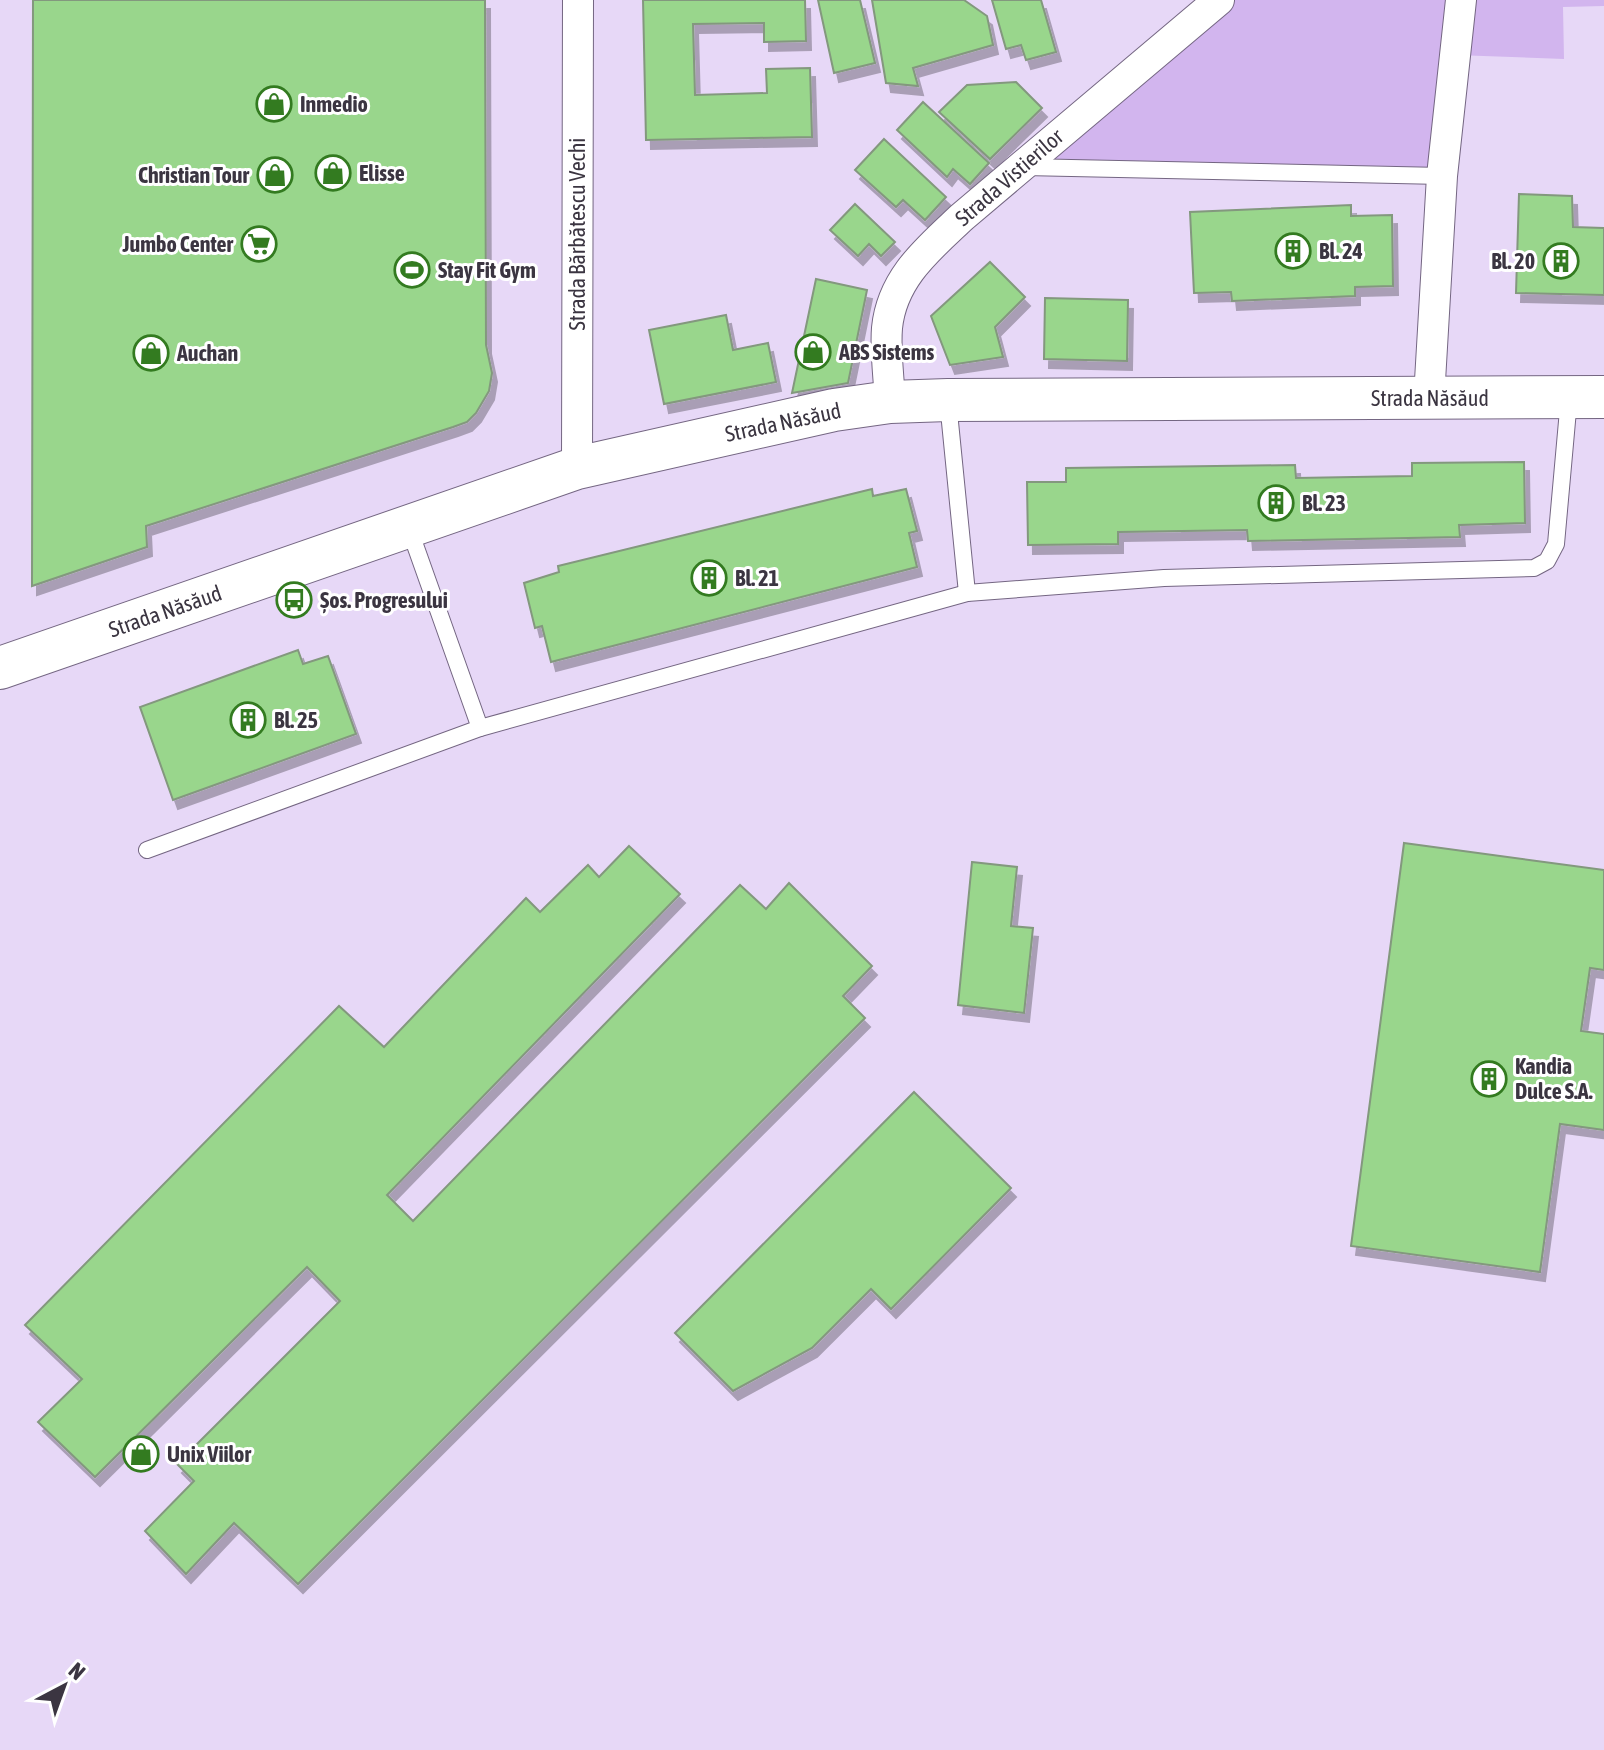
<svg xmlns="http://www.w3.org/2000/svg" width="1604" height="1750" font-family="'Asap Condensed',sans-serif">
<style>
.green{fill:#d2b5ee}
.building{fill:#99d68c;stroke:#83987e;stroke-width:2;filter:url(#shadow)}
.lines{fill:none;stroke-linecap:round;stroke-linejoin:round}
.lane-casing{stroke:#746682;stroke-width:18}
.street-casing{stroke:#746682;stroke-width:32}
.secondary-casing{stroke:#746682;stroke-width:44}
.lane{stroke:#fff;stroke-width:16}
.street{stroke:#fff;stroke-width:30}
.secondary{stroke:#fff;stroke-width:42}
.labels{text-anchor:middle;stroke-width:6;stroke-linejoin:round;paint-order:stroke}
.poi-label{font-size:22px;font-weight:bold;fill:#3b3541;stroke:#fff;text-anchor:start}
.street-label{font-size:22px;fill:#3b3541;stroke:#fff}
</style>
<defs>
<filter id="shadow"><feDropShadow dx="5" dy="9" stdDeviation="0" flood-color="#0004"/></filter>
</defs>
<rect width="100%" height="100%" fill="#e7d8f7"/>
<polygon class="green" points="1219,0 1604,0 1604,6 1563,7 1564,59 1455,55 1442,176 1020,167"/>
<g class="building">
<polygon points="33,0 485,0 486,345 492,373 489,391 476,413 467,422 453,427 146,526 147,547 32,586"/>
<polygon points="643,0 805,0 806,41 764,42 764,23 693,24 695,95 767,93 766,69 810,68 812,137 646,140"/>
<polygon points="818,0 860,0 875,63 834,73"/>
<polygon points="872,0 964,0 987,16 993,45 913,68 918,86 886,83"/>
<polygon points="992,0 1041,0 1056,52 1026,60 1021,45 1006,49"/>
<polygon points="1016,82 1042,108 990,159 939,112 967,85"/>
<polygon points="923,102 989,163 970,184 953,169 947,177 897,130"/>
<polygon points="884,139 946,197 925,220 903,200 896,207 855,170"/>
<polygon points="1519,194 1572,196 1573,227 1604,228 1604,295 1516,293"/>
<polygon points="855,204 895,242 881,256 869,244 858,256 830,230"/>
<polygon points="1351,205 1351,216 1392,215 1393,286 1355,287 1355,296 1232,301 1231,292 1194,293 1190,212"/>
<polygon points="990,262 1025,297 995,327 1003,357 950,365 931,316"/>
<polygon points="816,279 867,290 848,383 792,393"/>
<polygon points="1045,298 1128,300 1127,361 1044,359"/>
<polygon points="726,315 733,350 768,343 776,382 664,404 649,330"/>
<polygon points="1524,462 1525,523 1459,525 1460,537 1248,541 1247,530 1118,532 1118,544 1028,545 1027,482 1066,482 1066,468 1295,465 1296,478 1412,476 1412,463"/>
<polygon points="872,489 873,496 906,489 917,531 909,533 917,567 551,662 542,626 535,628 524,583 559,572 558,566"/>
<polygon points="298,650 303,664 328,656 356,734 173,800 140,707"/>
<polygon points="1404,843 1604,870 1604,970 1590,968 1581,1031 1604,1034 1604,1130 1560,1124 1540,1272 1351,1246"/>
<polygon points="629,846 680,894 387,1195 413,1221 740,885 766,909 789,883 872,966 843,996 865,1018 298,1584 234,1523 186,1574 145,1531 194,1481 177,1464 340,1301 307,1267 95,1477 38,1422 82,1379 25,1325 339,1006 384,1047 526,898 540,912 588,865 599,877"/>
<polygon points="972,862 1017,867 1011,926 1033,928 1024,1013 958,1005"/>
<polygon points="914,1092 1011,1188 891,1309 871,1289 812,1348 733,1391 675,1333"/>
</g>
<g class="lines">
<defs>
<g id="lane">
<polyline points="1024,167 1442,176"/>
<polyline points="948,402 967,593"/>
<polyline points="409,528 480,728"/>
<polyline points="147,850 480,728 967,593 1164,578 1534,568 1547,561 1556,544 1569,399"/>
</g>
<g id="street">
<polyline points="1429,398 1442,176 1461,0"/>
<path d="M 890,402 C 889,378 885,352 887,328 C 892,278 928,249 962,217 L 1219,0"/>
<polyline points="577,468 578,0"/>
</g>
<polyline id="secondary" points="0,668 577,468 834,410 890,402 948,400 1604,397"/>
</defs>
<use href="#lane" class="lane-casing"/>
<use href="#street" class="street-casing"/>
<use href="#secondary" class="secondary-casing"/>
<use href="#lane" class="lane"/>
<use href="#street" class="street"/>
<use href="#secondary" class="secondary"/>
</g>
<defs>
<symbol id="shop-ring" viewBox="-11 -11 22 22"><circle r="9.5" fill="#fff" stroke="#337b20" stroke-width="1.5"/><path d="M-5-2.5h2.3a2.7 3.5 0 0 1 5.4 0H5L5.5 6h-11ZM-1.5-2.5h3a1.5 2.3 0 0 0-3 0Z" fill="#337b20"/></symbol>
<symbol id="supermarket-ring" viewBox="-11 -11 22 22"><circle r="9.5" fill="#fff" stroke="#337b20" stroke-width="1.5"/><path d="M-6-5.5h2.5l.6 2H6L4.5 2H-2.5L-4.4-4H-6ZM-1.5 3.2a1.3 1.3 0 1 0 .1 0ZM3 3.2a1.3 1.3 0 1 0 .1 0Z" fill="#337b20"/></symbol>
<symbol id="building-ring" viewBox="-11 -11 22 22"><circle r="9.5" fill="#fff" stroke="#337b20" stroke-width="1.5"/><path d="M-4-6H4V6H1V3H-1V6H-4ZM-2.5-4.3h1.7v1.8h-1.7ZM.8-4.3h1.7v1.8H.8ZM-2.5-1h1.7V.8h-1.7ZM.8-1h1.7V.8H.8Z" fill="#337b20"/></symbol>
<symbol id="stadium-ring" viewBox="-11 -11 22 22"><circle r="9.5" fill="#fff" stroke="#337b20" stroke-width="1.5"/><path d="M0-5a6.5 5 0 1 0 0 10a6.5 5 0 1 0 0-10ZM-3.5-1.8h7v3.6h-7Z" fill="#337b20"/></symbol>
<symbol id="bus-ring" viewBox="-11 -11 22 22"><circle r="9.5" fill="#fff" stroke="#337b20" stroke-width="1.5"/><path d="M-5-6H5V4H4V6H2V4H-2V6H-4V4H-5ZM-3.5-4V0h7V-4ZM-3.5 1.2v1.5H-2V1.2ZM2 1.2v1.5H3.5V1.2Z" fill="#337b20"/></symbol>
</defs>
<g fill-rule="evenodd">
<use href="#shop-ring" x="254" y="84" width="40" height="40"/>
<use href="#shop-ring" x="313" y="153" width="40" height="40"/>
<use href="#shop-ring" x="255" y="155" width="40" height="40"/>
<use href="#supermarket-ring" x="239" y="224" width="40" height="40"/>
<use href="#building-ring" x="1273" y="231" width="40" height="40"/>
<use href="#building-ring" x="1541" y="241" width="40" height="40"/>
<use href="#stadium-ring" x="392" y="250" width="40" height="40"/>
<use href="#shop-ring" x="793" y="332" width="40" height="40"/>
<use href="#shop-ring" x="131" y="333" width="40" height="40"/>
<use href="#building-ring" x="1256" y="483" width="40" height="40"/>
<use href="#building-ring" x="689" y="558" width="40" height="40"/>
<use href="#bus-ring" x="274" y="580" width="40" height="40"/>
<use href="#building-ring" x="228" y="700" width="40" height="40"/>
<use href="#building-ring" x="1469" y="1059" width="40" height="40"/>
<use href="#shop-ring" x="121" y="1434" width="40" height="40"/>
</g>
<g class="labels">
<g class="poi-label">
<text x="300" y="112">Inmedio</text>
<text x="359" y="181">Elisse</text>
<text x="249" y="183" text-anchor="end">Christian Tour</text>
<text x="233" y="252" text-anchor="end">Jumbo Center</text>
<text x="1319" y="259">Bl. 24</text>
<text x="1535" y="269" text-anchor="end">Bl. 20</text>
<text x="438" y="278">Stay Fit Gym</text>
<text x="839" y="360">ABS Sistems</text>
<text x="177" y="361">Auchan</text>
<text x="1302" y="511">Bl. 23</text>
<text x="735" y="586">Bl. 21</text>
<text x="320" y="608">Șos. Progresului</text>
<text x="274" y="728">Bl. 25</text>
<text x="1515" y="1074">Kandia<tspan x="1515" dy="25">Dulce S.A.</tspan></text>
<text x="167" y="1462">Unix Viilor</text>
</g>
<g class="street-label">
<text transform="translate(1009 177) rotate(-41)" y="8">Strada Vistierilor</text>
<text transform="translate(577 234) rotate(-90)" y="8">Strada Bărbătescu Vechi</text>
<text x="1430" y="406">Strada Năsăud</text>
<text transform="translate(783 422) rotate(-12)" y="8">Strada Năsăud</text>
<text transform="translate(165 611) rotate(-19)" y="8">Strada Năsăud</text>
</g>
</g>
<g transform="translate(64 1686) rotate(41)" stroke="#ffffff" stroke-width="6" paint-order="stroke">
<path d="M0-6L14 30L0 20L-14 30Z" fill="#3b3541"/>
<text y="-12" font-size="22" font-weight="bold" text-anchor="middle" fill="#3b3541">N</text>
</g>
</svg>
